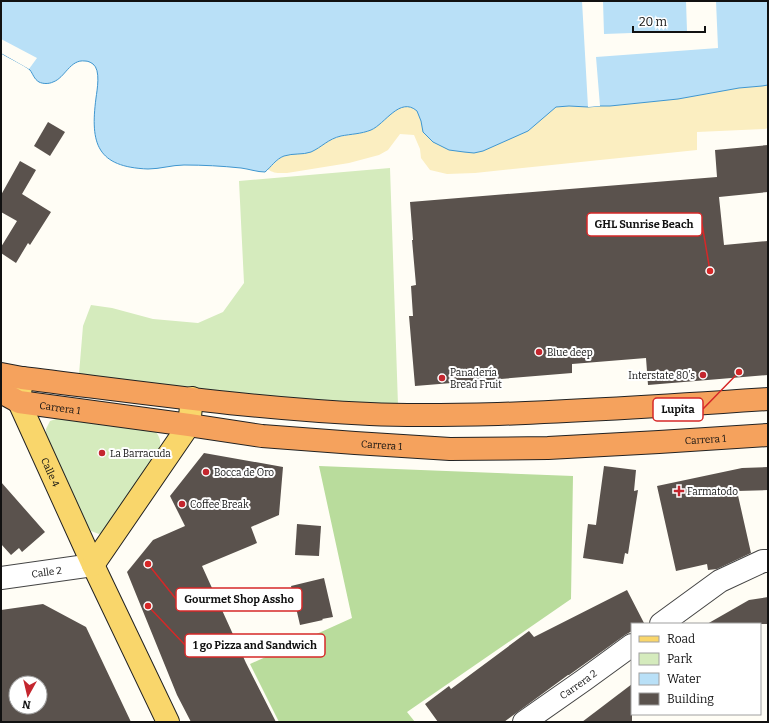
<svg xmlns="http://www.w3.org/2000/svg" width="769" height="723" font-family="Bitter,serif">
<style>
.green{fill:#d5ebbd}
.forest{fill:#b9dc9c}
.sand{fill:#fbeec1}
.water{fill:#b9e0f7;stroke:#3f96cf}
.pier{fill:#fffdf5}
.building{fill:#5a524d;fill-rule:evenodd}
.lines{fill:none;stroke-linecap:round;stroke-linejoin:round}
.minor-casing{stroke:#444;stroke-width:24}
.major-casing{stroke:#222;stroke-width:24}
.highway-casing{stroke:#222;stroke-width:24}
.minor{stroke:#fff;stroke-width:22}
.major{stroke:#f9d66b;stroke-width:22}
.highway{stroke:#f5a25d;stroke-width:22}
.poi-dot{fill:#c4262e;stroke:#fff;stroke-width:1.5}
.labels{text-anchor:middle;stroke-width:4;stroke-linejoin:round;paint-order:stroke}
.poi-label{font-size:10px;fill:#111;stroke:#fff;text-anchor:start}
.street-label{font-size:10px;fill:#111;stroke:#fff}
.leader{fill:none;stroke:#d62828;stroke-width:1.5}
.callout-dot{fill:#d62828;stroke:#fff;stroke-width:1.5}
.callout{fill:#fff;stroke:#d62828;stroke-width:1.5}
.callout-label{font-size:11px;text-anchor:middle;font-weight:bold;fill:#111}
</style>
<rect width="100%" height="100%" fill="#fffdf5"/>
<g class="green">
<polygon points="390,168 398,405 245,396 79,374 83,326 91,305 112,308 153,319 198,323 223,312 244,283 239,181"/>
<path d="M 59,418 L 156,432 C 162,441 161,444 157,454 L 106,531 L 99,534 L 91,531 L 83,520 L 46,435 L 46,429 L 50,421 Z"/>
</g>
<polygon class="forest" points="319,466 573,476 571,599 407,712 415,722 279,722 250,664 352,618"/>
<path class="sand" d="M 768,85 L 768,128 L 765,129 L 697,132 L 697,150 L 475,173 L 447,174 L 430,170 L 421,158 L 420,149 L 414,135 L 400,134 L 388,150 L 379,155 L 349,163 L 287,173 C 281,173 273,174 268,169 C 273,165 277,160 282,157 C 290,153 301,154 309,152 C 318,150 324,142 333,139 C 345,134 359,135 371,130 C 385,124 399,96 417,111 L 421,121 L 496,145 L 528,131 L 556,107 L 569,106 L 588,107 L 600,106 L 610,106 L 649,102 L 678,99 L 739,88 L 762,86 Z"/>
<path class="water" d="M 1,1 L 768,1 L 768,85 L 762,86 L 739,88 L 678,99 L 649,102 L 610,106 L 600,106 L 588,107 L 569,106 L 556,107 L 528,131 L 483,151 L 474,153 L 464,152 L 449,150 L 433,142 L 423,132 L 421,121 L 417,111 C 400,96 385,124 371,130 C 361,134 351,134 341,136 C 328,139 322,147 311,152 C 303,155 293,153 284,156 C 276,159 271,167 265,172 C 257,172 249,169 241,168 C 222,166 203,165 184,165 C 172,165 160,169 148,169 C 97,167 90,144 96,98 C 97,90 101,70 93,64 C 90,62 88,61 85,61 C 70,59 65,78 53,82 C 49,84 43,84 39,82 C 34,79 33,74 30,70 C 26,66 7,57 1,53 Z"/>
<g class="pier">
<polygon points="582,1 603,1 604,34 687,31 686,1 716,1 718,48 596,57 600,106 588,107"/>
<polygon points="1,39 37,58 29,69 1,53"/>
</g>
<g class="building">
<polygon points="48,122 65,132 50,156 34,146"/>
<polygon points="768,145 768,192 719,197 724,245 768,241 768,375 648,385 646,358 572,364 572,373 415,386 409,316 413,316 411,286 416,285 412,240 413,240 410,202 717,177 715,150"/>
<polygon points="20,161 36,170 22,194 51,212 30,245 28,243 16,263 1,253 1,247 17,221 1,212 1,195"/>
<polygon points="204,453 283,467 279,515 251,527 257,543 202,566 246,663 276,722 191,722 177,695 127,572 153,540 185,526 170,496"/>
<polygon points="604,466 636,470 634,491 638,490 628,554 625,553 623,564 583,558 588,524 596,525"/>
<polygon points="768,467 768,490 737,491 751,553 717,569 708,570 707,564 676,571 657,486 742,468"/>
<polygon points="1,482 45,532 22,552 19,548 11,555 1,544"/>
<polygon points="297,524 321,526 319,556 295,555"/>
<polygon points="324,578 333,617 322,619 323,620 300,625 291,586"/>
<polygon points="627,590 644,623 642,624 632,624 632,631 625,635 569,675 568,675 504,722 438,722 425,704 449,686 451,689 529,631 534,637"/>
<polygon points="768,597 768,624 707,624 749,600"/>
<path d="M 43,604 L 86,627 L 131,722 L 1,722 L 1,610 ZM 16,683 L 40,683 L 40,707 L 16,707 Z"/>
<polygon points="632,684 632,722 582,722"/>
</g>
<g class="lines">
<defs>
<g id="minor">
<path id="s1" d="M 1,578 L 93,565"/>
<polyline points="661,624 720,581 763,561 768,561"/>
<path id="s2" d="M 524,722 L 584,680 L 632,645"/>
</g>
<g id="major">
<path id="s3" d="M 22,378 L 19,402 L 93,565 L 168,722"/>
<polyline points="93,565 189,425 192,398"/>
</g>
<g id="highway">
<path d="M 1,374 L 22,378 C 138,392 254,409 370,414 C 412,416 455,415 498,414 C 588,411 678,405 768,399"/>
<path id="s4" d="M 1,392 L 19,402 L 189,425 L 262,436 L 355,443 L 450,449 L 548,448 L 659,442 L 768,435"/>
</g>
</defs>
<use href="#minor" class="minor-casing"/>
<use href="#major" class="major-casing"/>
<use href="#highway" class="highway-casing"/>
<use href="#minor" class="minor"/>
<use href="#major" class="major"/>
<use href="#highway" class="highway"/>
</g>
<g class="poi-dot">
<circle cx="539" cy="352" r="4"/>
<circle cx="703" cy="375" r="4"/>
<circle cx="442" cy="378" r="4"/>
<circle cx="102" cy="453" r="4"/>
<circle cx="206" cy="472" r="4"/>
<path d="M677 485h4v4h4v4h-4v4h-4v-4h-4v-4h4z"/>
<circle cx="182" cy="504" r="4"/>
</g>
<g class="labels">
<g class="poi-label">
<text x="547" y="356">Blue deep</text>
<text x="450" y="376">Panadería<tspan x="450" dy="12">Bread Fruit</tspan></text>
<text x="695" y="379" text-anchor="end">Interstate 80's</text>
<text x="110" y="457">La Barracuda</text>
<text x="214" y="476">Bocca de Oro</text>
<text x="687" y="495">Farmatodo</text>
<text x="190" y="508">Coffee Break</text>
</g>
<g class="street-label">
<text dy="4" stroke="none"><textPath href="#s4" startOffset="62">Carrera 1</textPath></text>
<text dy="4" stroke="none"><textPath href="#s4" startOffset="710">Carrera 1</textPath></text>
<text dy="4" stroke="none"><textPath href="#s4" startOffset="386">Carrera 1</textPath></text>
<text dy="4" stroke="none"><textPath href="#s3" startOffset="101">Calle 4</textPath></text>
<text dy="4" stroke="none"><textPath href="#s1" startOffset="46">Calle 2</textPath></text>
<text dy="4" stroke="none"><textPath href="#s2" startOffset="66">Carrera 2</textPath></text>
</g>
</g>
<path class="leader" d="M710 271L702 224M739 372L703 409M148 564L176 599M148 606L185 645"/>
<g class="callout-dot">
<circle cx="710" cy="271" r="4"/>
<circle cx="739" cy="372" r="4"/>
<circle cx="148" cy="564" r="4"/>
<circle cx="148" cy="606" r="4"/>
</g>
<g class="callout">
<rect x="587" y="213" width="115" height="23" rx="4"/>
<rect x="653" y="398" width="50" height="23" rx="4"/>
<rect x="176" y="588" width="126" height="23" rx="4"/>
<rect x="185" y="634" width="140" height="23" rx="4"/>
</g>
<g class="callout-label">
<text x="644" y="228">GHL Sunrise Beach</text>
<text x="678" y="413">Lupita</text>
<text x="239" y="603">Gourmet Shop Assho</text>
<text x="255" y="649">1 go Pizza and Sandwich</text>
</g>
<rect width="769" height="723" fill="none" stroke="#111111" stroke-width="4"/>
<rect x="631" y="623" width="130" height="92" fill="#ffffff" stroke="#a0a0a0"/>
<rect x="639" y="636" width="20" height="6" fill="#f9d66b" stroke="#a0a0a0"/>
<text x="667" y="643" font-size="12" fill="#111111">Road</text>
<rect x="639" y="653" width="20" height="12" fill="#d5ebbd" stroke="#a0a0a0"/>
<text x="667" y="663" font-size="12" fill="#111111">Park</text>
<rect x="639" y="673" width="20" height="12" fill="#b9e0f7" stroke="#a0a0a0"/>
<text x="667" y="683" font-size="12" fill="#111111">Water</text>
<rect x="639" y="693" width="20" height="12" fill="#5a524d" stroke="#a0a0a0"/>
<text x="667" y="703" font-size="12" fill="#111111">Building</text>
<g transform="translate(28 695) rotate(188)"><circle r="19" fill="#ffffff" stroke="#a0a0a0"/>
<path d="M0-3L7 15L0 10L-7 15Z" fill="#c4262e"/>
<text y="-6" font-size="11" font-weight="bold" text-anchor="middle" fill="#111111">N</text>
</g>
<path d="M633 26v6h72v-6" fill="none" stroke="#111111" stroke-width="2"/>
<text x="639" y="26" font-size="12" fill="#111111" stroke="#ffffff" stroke-width="3" paint-order="stroke">20 m</text>
</svg>
